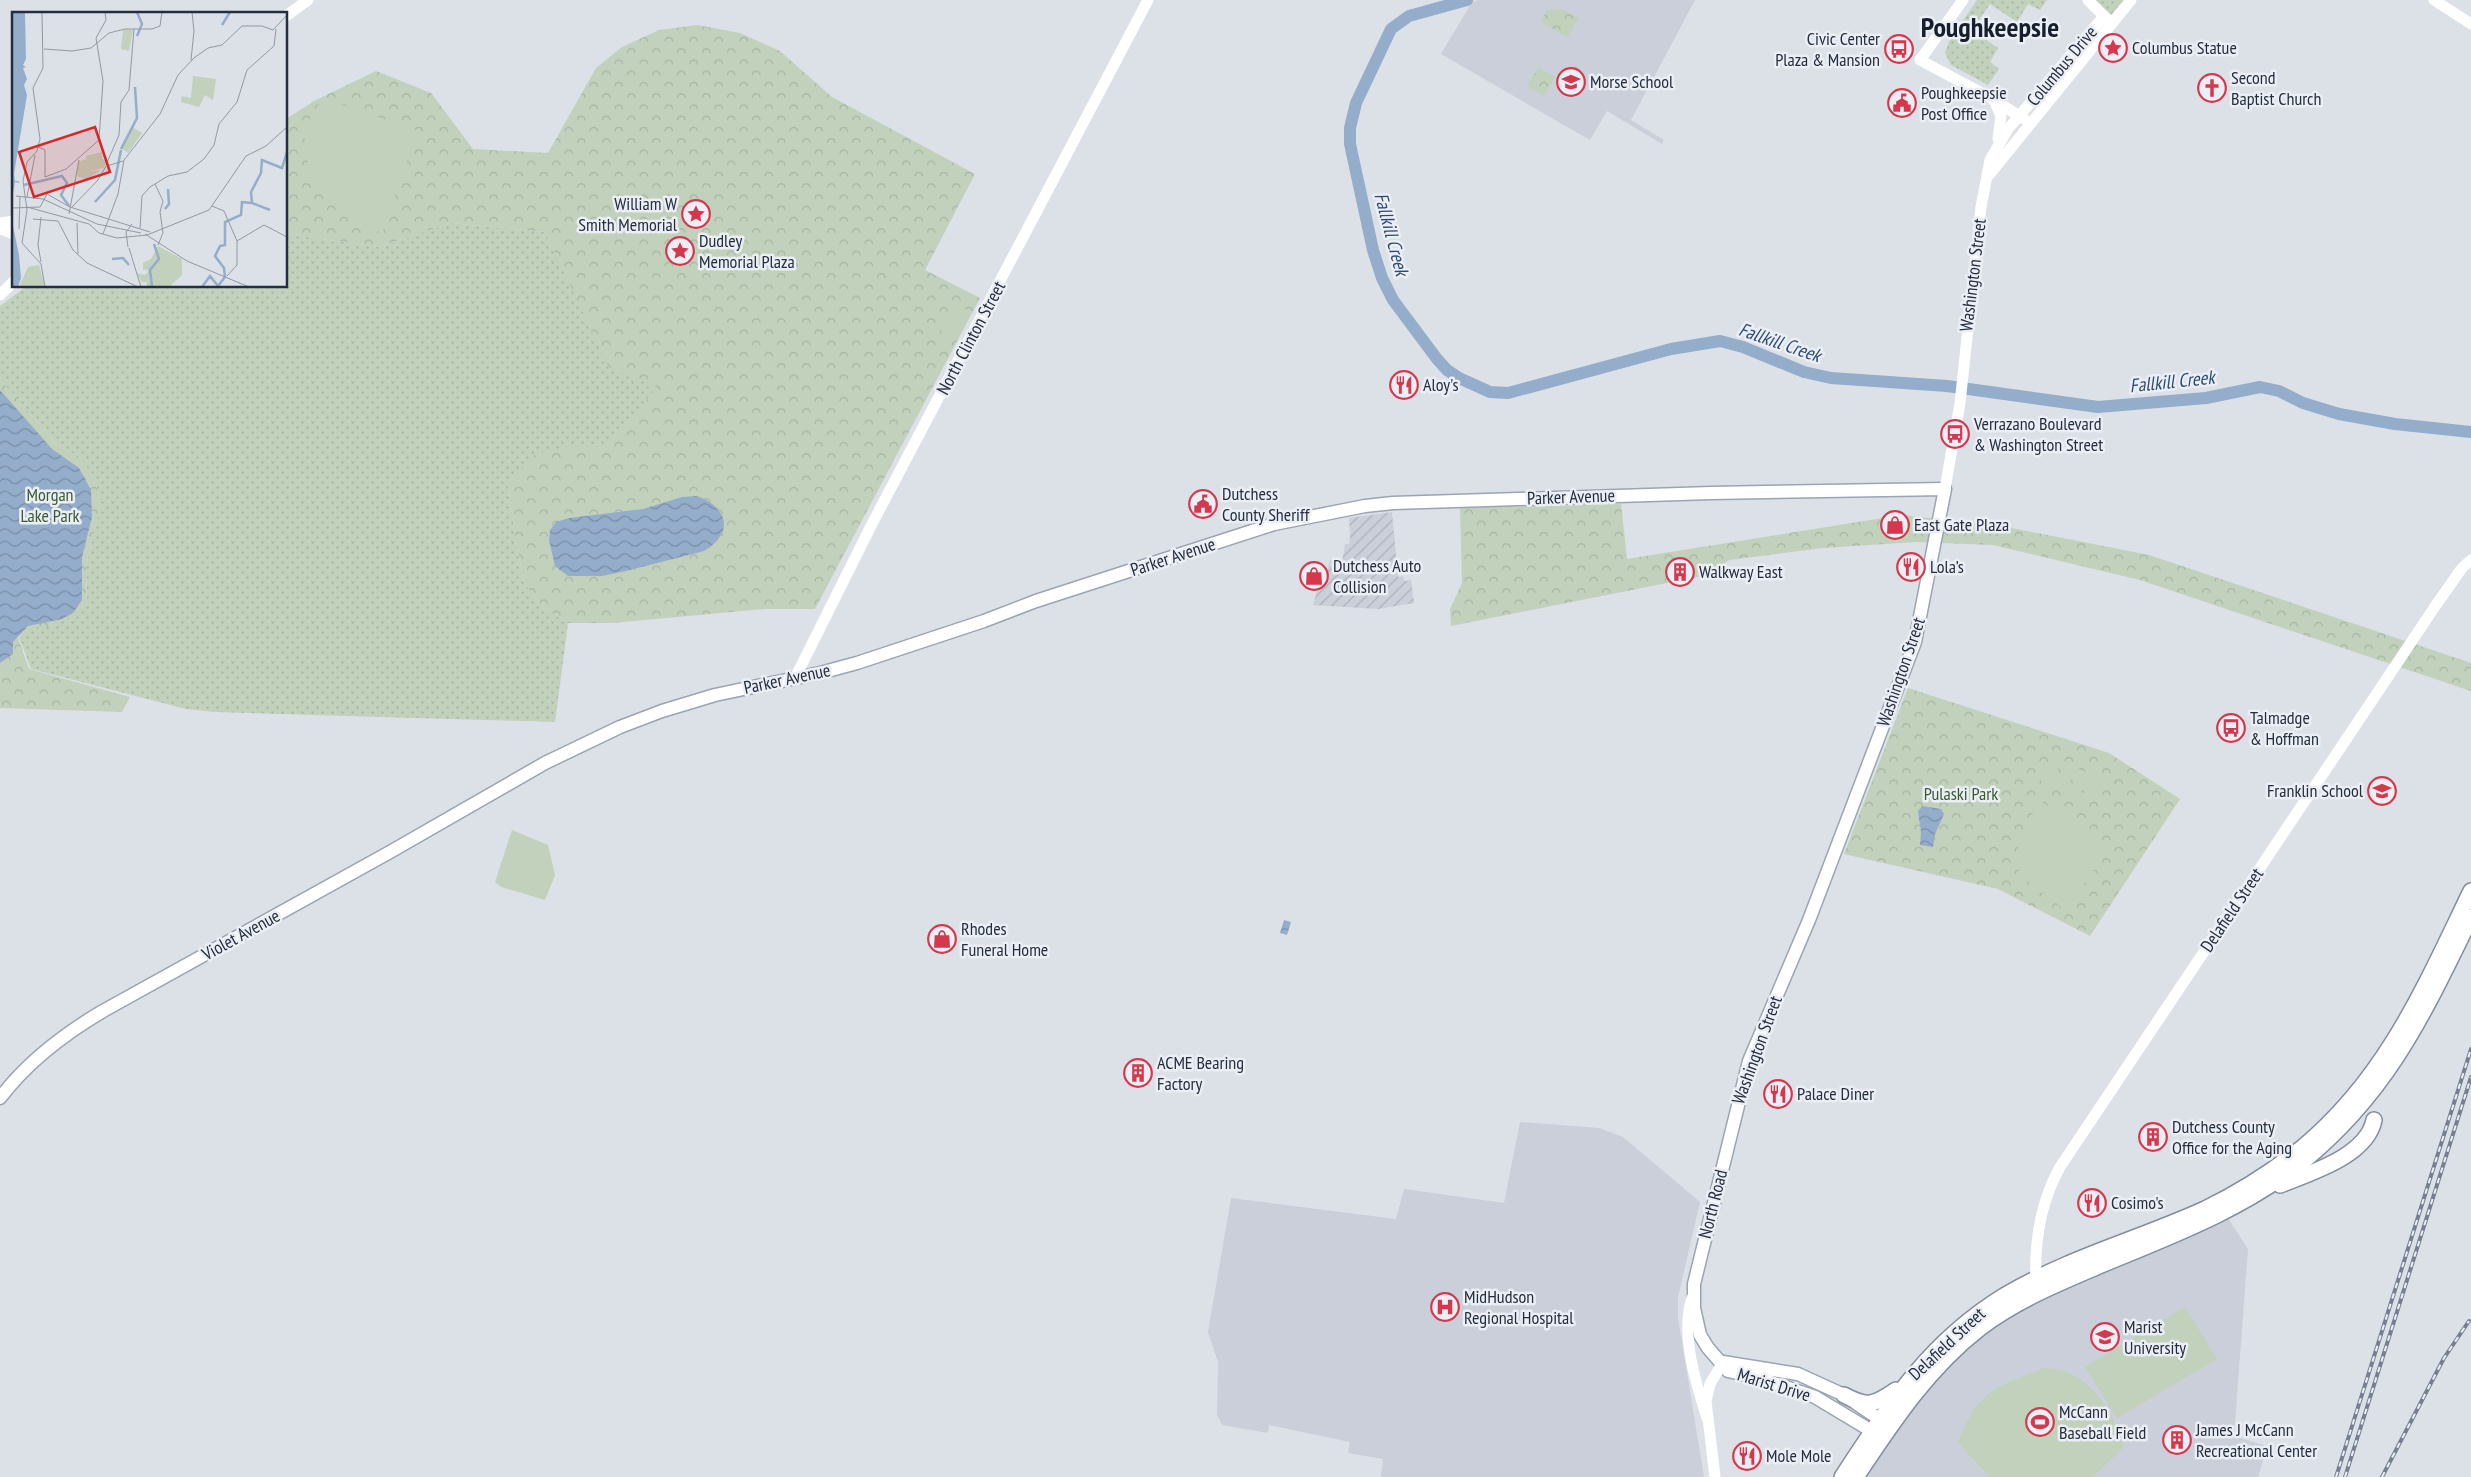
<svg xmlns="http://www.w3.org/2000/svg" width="2471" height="1477" font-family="'PT Sans Narrow',sans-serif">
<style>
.built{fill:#cacfd9}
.industrial{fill:url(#industrial-furrows)}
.grass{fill:url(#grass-dots)}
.park{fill:url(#park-crowns)}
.garden{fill:#c1d1bc}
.water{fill:url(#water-waves)}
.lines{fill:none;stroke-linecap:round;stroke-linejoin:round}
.river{stroke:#94adca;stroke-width:12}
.primary-casing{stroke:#9ba4b3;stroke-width:15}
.highway-casing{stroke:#838d9e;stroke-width:18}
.secondary{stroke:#fff;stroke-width:11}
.primary{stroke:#fff;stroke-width:12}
.highway{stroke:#fff;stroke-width:15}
.rail-casing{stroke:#757f91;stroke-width:4}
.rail{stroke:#ebeff5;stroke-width:2;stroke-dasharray:5.5;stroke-linecap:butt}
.labels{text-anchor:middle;stroke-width:5;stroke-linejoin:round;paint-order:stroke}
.poi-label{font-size:18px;fill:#252e3e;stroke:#ebeff5;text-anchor:start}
.street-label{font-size:18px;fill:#252e3e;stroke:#ebeff5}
.park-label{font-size:18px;fill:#395a32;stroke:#ebeff5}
.water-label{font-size:19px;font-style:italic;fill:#2d4c74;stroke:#ebeff5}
.town-label{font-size:28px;font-weight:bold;fill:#171f2e;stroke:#ebeff5}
.inset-river{fill:none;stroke:#94adca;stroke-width:2.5}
.inset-road{fill:none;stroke:#9399a3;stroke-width:1}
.view{fill:#d62828;fill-opacity:0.15;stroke:#d62828;stroke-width:2.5}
.inset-edge{fill:none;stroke:#252e3e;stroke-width:2.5}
</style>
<defs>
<pattern id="industrial-furrows" width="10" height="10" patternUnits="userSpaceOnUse" patternTransform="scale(1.25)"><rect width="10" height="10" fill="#cacfd9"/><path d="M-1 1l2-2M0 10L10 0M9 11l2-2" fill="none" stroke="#adb2bb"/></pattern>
<pattern id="grass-dots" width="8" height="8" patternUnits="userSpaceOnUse" patternTransform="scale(1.25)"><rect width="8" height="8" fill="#c1d1bc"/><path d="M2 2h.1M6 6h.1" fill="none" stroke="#a6b4a3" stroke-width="1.8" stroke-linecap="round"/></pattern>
<pattern id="park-crowns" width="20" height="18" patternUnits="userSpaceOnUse" patternTransform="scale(1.25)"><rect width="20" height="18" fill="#c1d1bc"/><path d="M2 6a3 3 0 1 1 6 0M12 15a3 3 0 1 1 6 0" fill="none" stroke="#a6b4a3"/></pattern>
<pattern id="water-waves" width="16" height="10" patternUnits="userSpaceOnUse" patternTransform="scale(1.25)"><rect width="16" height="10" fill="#94adca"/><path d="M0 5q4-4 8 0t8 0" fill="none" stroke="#798da5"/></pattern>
</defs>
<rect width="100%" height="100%" fill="#dce0e7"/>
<g class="built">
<polygon points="1479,0 1695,0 1631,120 1664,140 1662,144 1607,111 1590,140 1441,54 1472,2"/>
<polygon points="1520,1122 1599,1128 1623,1137 1700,1202 1678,1297 1678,1318 1704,1477 1381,1477 1383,1459 1348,1453 1350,1442 1269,1425 1268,1433 1222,1425 1217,1415 1218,1362 1208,1332 1231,1198 1396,1219 1404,1189 1504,1203"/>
<polygon points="2224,1212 2248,1249 2234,1436 2267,1446 2258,1477 1841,1477 1978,1330"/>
</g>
<polygon class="industrial" points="1392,512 1398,577 1403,576 1404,581 1411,580 1414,603 1378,609 1313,605 1322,573 1327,573 1330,560 1342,562 1345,544 1349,544 1350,537 1349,518"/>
<g class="grass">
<polygon points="1977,0 2047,0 2040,10 2028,4 2017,22 1990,4 1972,30 1998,48 1990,62 1999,69 1988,85 1951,65 1945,53 1950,39 1956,39 1962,30 1960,25"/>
<polygon points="2091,0 2124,0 2109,17"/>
<polygon points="451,223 545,232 565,272 658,387 607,447 565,447 508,484 515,537 524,583 543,607 568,623 555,722 215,712 186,709 31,669 19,637 28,628 52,625 87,602 86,566 100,506 95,478 78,456 57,445 0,379 0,306 27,286 286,286 286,234 379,247"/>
</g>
<g class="park">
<polygon points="1562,9 1579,18 1567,37 1541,22 1547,10"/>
<polygon points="697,25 740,33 780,51 832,97 975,174 925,270 980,298 815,609 765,609 612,623 568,623 543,607 524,583 515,537 508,484 535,454 565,447 607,447 657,387 609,368 545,232 451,223 379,247 286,234 286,119 314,101 376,71 431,93 473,149 548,153 596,68 622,47 659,30"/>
<polygon points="1538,67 1555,77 1544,96 1527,86"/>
<path d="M 0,379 L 57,445 L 78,456 L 95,478 L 100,506 L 86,566 L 87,602 C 77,612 65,622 51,625 C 35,629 31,626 18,637 L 29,669 L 130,697 L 122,712 L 0,708 Z"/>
<polygon points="1621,504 1627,559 1902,515 1996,525 2149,555 2471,663 2471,691 2140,580 1993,545 1916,542 1823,548 1729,560 1707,575 1451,626 1450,609 1462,583 1460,508"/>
<polygon points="1908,688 2109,753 2180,799 2090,936 1998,889 1844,854"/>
</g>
<g class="garden">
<path d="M 332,101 L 418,131 L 382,233 C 344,217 307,194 306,148 C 305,142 304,135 305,129 C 307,121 314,112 318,105 Z"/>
<polygon points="955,304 968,311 953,338 941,331"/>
<polygon points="2051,758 2061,762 2052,786 2041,781"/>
<polygon points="2064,764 2075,768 2066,791 2055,787"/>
<polygon points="2078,769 2089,773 2079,797 2069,792"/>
<polygon points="2092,774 2103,779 2093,802 2082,798"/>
<polygon points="2039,800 2105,845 2107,852 2065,910 2019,874 2018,845"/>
<polygon points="512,830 548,845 555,875 545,900 501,887 495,882"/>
<polygon points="2185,1307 2217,1359 2117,1418 2085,1367"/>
<path d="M 2044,1368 C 2087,1368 2113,1410 2124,1447 L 2093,1477 L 1989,1477 L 1958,1442 C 1980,1389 1994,1388 2044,1368 Z"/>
</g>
<g class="water">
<polygon points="0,390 52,449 79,468 91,490 92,517 82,557 82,600 73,613 62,619 28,626 13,642 13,654 0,663"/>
<path d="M 697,496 C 729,508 734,533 704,551 L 626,571 L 602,576 L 568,576 L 555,566 L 549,540 L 550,530 L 556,522 L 569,518 L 643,509 L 682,497 Z"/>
<polygon points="1922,806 1941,809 1944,814 1935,834 1933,847 1920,845 1921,832 1918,811"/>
<polygon points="1284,920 1291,922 1287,935 1280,933"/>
</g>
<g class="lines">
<polyline class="river" points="1467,0 1409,16 1391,29 1356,103 1350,128 1350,144 1373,250 1382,278 1393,300 1437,359 1447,370 1459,378 1490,392 1508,393 1671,349 1720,341 1743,347 1804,372 1831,378 1947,386 2098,407 2206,398 2260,387 2279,391 2303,403 2339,414 2395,424 2471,432"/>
<defs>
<g id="primary">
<path d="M 0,1098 C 28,1061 64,1034 103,1011 L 390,852 L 545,763 L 620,727 L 662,711 L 715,695 L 820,673 L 857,663 L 984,621 L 1036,601 L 1274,524 L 1365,506 L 1393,503 L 1711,493 L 1945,489 L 1915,642 L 1809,920 L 1749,1061 L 1694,1284 L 1694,1308 L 1700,1335 L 1708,1348 L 1728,1371 L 1759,1378 L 1815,1397 L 1880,1436"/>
<polyline points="1723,1362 1798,1374 1844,1395 1888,1425"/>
</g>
<g id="highway">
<path d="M 2280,1185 C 2310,1173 2367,1156 2374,1120"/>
<path d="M 1844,1395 C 1868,1408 1874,1405 1896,1390"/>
<path d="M 1842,1477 C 1890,1404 1928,1343 2004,1296 C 2067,1258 2139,1239 2205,1209 C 2240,1192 2273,1171 2303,1147 C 2387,1077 2425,986 2471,891"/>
<path d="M 1856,1477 C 1892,1423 1928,1368 1980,1328 C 2018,1299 2062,1282 2106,1263 C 2174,1235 2243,1209 2301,1163 C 2388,1093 2424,1013 2471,917"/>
</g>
</defs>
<use href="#primary" class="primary-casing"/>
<use href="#highway" class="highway-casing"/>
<g class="secondary">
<polyline points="1963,0 1920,60 1991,98 2024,119"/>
<polyline points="2088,0 2108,20"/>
<polyline points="2434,0 2471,24"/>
<polyline points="286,16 308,0"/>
<polyline points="1994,100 2001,116 1998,139"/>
<polyline points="1989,175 2131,0"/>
<polyline points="0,223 14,221"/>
<polyline points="0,229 14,234"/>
<polyline points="0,295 14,281"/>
<polyline points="1945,489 1960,403 1981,207 1990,160 2008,129 2104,16"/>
<polyline points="795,678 873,522 1148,0"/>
<path d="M 2036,1285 C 2034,1245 2040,1203 2060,1167 L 2436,605 L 2462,568 L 2471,560"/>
<path d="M 1692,1298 C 1680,1333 1696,1384 1707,1418"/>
<polyline points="1715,1477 1706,1401 1710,1384 1723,1362"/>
</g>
<use href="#primary" class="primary"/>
<use href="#highway" class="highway"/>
<defs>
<g id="rail">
<polyline points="2336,1477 2471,1049"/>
<polyline points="2345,1477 2471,1077"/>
<polyline points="2382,1477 2444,1358 2469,1321"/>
</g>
</defs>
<use href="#rail" class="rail-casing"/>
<use href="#rail" class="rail"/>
</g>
<defs>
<symbol id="sight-ring" viewBox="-11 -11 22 22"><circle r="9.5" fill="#ebeff5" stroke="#d5384d" stroke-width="1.5"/><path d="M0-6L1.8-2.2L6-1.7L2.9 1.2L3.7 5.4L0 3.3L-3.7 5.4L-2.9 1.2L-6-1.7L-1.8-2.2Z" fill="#d5384d"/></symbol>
<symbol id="bus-ring" viewBox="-11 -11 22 22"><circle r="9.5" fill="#ebeff5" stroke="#d5384d" stroke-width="1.5"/><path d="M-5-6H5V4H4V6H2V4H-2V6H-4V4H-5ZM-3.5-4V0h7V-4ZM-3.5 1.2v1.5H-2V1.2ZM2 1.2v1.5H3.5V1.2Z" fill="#d5384d"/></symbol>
<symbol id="school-ring" viewBox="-11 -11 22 22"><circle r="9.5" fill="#ebeff5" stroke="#d5384d" stroke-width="1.5"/><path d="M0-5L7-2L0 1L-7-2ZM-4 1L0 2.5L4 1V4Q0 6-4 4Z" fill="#d5384d"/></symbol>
<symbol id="church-ring" viewBox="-11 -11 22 22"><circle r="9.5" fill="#ebeff5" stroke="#d5384d" stroke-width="1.5"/><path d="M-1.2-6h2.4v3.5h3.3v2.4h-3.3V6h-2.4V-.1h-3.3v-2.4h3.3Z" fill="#d5384d"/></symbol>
<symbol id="civic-ring" viewBox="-11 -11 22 22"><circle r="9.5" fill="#ebeff5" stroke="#d5384d" stroke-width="1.5"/><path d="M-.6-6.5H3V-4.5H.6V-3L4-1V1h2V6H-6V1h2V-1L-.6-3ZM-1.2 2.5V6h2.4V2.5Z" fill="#d5384d"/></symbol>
<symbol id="restaurant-ring" viewBox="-11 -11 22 22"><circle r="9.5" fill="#ebeff5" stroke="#d5384d" stroke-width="1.5"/><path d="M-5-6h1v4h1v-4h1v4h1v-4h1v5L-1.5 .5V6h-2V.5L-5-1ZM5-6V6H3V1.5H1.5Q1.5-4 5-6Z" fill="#d5384d"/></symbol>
<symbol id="shop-ring" viewBox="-11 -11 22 22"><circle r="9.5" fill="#ebeff5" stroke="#d5384d" stroke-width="1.5"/><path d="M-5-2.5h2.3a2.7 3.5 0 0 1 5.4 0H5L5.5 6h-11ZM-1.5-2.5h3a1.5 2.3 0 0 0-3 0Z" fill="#d5384d"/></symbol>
<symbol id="building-ring" viewBox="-11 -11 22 22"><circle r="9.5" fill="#ebeff5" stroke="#d5384d" stroke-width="1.5"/><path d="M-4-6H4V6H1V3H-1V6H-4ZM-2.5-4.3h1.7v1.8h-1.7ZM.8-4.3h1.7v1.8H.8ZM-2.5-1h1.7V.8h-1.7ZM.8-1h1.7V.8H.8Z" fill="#d5384d"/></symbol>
<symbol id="hospital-ring" viewBox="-11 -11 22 22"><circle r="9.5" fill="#ebeff5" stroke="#d5384d" stroke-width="1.5"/><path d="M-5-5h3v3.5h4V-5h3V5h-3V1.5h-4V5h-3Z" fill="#d5384d"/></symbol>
<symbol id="university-ring" viewBox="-11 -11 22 22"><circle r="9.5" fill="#ebeff5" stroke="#d5384d" stroke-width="1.5"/><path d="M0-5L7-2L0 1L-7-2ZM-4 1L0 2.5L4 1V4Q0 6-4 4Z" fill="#d5384d"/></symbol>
<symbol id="stadium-ring" viewBox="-11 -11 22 22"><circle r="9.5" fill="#ebeff5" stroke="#d5384d" stroke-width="1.5"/><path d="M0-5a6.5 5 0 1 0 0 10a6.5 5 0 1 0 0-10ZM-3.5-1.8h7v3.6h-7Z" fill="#d5384d"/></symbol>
</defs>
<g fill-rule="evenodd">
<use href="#sight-ring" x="2097" y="32" width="32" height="32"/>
<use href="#bus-ring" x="1883" y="33" width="32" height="32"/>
<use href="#school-ring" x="1555" y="66" width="32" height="32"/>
<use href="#church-ring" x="2196" y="72" width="32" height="32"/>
<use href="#civic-ring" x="1886" y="87" width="32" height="32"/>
<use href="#sight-ring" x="680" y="198" width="32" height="32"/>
<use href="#sight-ring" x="664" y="235" width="32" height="32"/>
<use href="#restaurant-ring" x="1388" y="369" width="32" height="32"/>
<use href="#bus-ring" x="1939" y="418" width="32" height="32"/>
<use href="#civic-ring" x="1187" y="488" width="32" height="32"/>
<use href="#shop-ring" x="1879" y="509" width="32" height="32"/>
<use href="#restaurant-ring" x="1895" y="551" width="32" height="32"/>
<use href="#building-ring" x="1664" y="556" width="32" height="32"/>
<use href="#shop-ring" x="1298" y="560" width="32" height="32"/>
<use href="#bus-ring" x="2215" y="712" width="32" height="32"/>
<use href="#school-ring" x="2366" y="775" width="32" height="32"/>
<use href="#shop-ring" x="926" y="923" width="32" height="32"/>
<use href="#building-ring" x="1122" y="1057" width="32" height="32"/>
<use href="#restaurant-ring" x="1762" y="1078" width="32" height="32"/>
<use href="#building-ring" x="2137" y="1121" width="32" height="32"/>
<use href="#restaurant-ring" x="2076" y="1187" width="32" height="32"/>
<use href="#hospital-ring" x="1429" y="1291" width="32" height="32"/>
<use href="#university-ring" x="2089" y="1321" width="32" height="32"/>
<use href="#stadium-ring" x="2024" y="1406" width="32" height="32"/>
<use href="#building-ring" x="2161" y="1424" width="32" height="32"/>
<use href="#restaurant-ring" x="1731" y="1440" width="32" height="32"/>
</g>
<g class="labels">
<g class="poi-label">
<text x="1880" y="45" text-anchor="end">Civic Center<tspan x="1880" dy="21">Plaza &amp; Mansion</tspan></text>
<text x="2132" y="54">Columbus Statue</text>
<text x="2231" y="84">Second<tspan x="2231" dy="21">Baptist Church</tspan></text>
<text x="1590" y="88">Morse School</text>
<text x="1921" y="99">Poughkeepsie<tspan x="1921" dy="21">Post Office</tspan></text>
<text x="677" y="210" text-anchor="end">William W<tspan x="677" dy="21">Smith Memorial</tspan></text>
<text x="699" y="247">Dudley<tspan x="699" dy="21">Memorial Plaza</tspan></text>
<text x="1423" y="391">Aloy's</text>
<text x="1974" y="430">Verrazano Boulevard<tspan x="1974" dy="21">&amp; Washington Street</tspan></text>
<text x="1222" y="500">Dutchess<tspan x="1222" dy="21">County Sheriff</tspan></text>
<text x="1914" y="531">East Gate Plaza</text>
<text x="1333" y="572">Dutchess Auto<tspan x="1333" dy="21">Collision</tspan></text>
<text x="1930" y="573">Lola’s</text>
<text x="1699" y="578">Walkway East</text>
<text x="2250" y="724">Talmadge<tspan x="2250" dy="21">&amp; Hoffman</tspan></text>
<text x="2363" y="797" text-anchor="end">Franklin School</text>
<text x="961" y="935">Rhodes<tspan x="961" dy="21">Funeral Home</tspan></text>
<text x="1157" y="1069">ACME Bearing<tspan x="1157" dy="21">Factory</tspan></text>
<text x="1797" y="1100">Palace Diner</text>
<text x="2172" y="1133">Dutchess County<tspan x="2172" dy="21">Office for the Aging</tspan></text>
<text x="2111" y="1209">Cosimo's</text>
<text x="1464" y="1303">MidHudson<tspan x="1464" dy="21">Regional Hospital</tspan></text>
<text x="2124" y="1333">Marist<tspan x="2124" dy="21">University</tspan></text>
<text x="2059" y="1418">McCann<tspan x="2059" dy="21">Baseball Field</tspan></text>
<text x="2196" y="1436">James J McCann<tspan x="2196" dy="21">Recreational Center</tspan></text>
<text x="1766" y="1462">Mole Mole</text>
</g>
<g class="street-label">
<text transform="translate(2062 66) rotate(-50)" y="6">Columbus Drive</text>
<text transform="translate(1973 275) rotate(-83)" y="6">Washington Street</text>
<text transform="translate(971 338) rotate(-62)" y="6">North Clinton Street</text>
<text transform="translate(1571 497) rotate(-2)" y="6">Parker Avenue</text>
<text transform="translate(1173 557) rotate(-18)" y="6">Parker Avenue</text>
<text transform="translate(1901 672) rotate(-71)" y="6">Washington Street</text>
<text transform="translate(787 679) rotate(-12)" y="6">Parker Avenue</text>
<text transform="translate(2232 910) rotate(-56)" y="6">Delafield Street</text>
<text transform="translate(241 935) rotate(-29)" y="6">Violet Avenue</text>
<text transform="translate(1757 1050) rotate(-70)" y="6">Washington Street</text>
<text transform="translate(1713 1204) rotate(-76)" y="6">North Road</text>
<text transform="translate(1947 1344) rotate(-43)" y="6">Delafield Street</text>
<text transform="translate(1774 1385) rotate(17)" y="6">Marist Drive</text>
</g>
<g class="park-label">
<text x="50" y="501">Morgan<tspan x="50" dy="21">Lake Park</tspan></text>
<text x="1961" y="800">Pulaski Park</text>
</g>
<g class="water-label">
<text transform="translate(1392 234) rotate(75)" y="7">Fallkill Creek</text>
<text transform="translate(1780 342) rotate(19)" y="7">Fallkill Creek</text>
<text transform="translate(2172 381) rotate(-6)" y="7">Fallkill Creek</text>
</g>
<g class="town-label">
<text x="1990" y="37">Poughkeepsie</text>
</g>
</g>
<g transform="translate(12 12)">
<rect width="275" height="275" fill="#dce0e7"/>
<path d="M 90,140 L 90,147 L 96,149 L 91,156 L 79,159 L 74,155 L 74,144 Z" fill="#c1d1bc"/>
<path d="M 120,115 L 130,121 L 116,141 L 110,137 ZM 27,253 L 33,275 L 7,275 L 16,255 Z" fill="#c1d1bc"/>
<path d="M 111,18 L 121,18 L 117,39 L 109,37 ZM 181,64 L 204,67 L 201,88 L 193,83 L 187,95 L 169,90 L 170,84 L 179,86 ZM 74,147 L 78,151 L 74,155 L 79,159 L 89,158 L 75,167 L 66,165 L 65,161 L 67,150 ZM 146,234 L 170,247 L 170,263 L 158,274 L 134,274 L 135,270 L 130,270 L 124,261 L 133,263 L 136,260 L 135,257 L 131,258 L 131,251 L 139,247 Z" fill="#c1d1bc"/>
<path d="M 0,0 L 13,1 L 14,47 L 11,53 L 14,55 L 11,56 L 15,67 L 12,73 L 15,83 L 2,162 L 3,169 L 6,169 L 8,171 L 3,170 L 0,188 ZM 0,209 L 7,243 L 9,266 L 6,275 L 0,275 Z" fill="#94adca"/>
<path class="inset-river" d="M 210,13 L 218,0M 125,24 L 130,12 L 125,0M 109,137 L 125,106 L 123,75M 12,173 L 50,164 L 55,171 L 49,183 L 57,194M 83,190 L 103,168 L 109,138M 240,191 L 258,198M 153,197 L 157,192 L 156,177M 100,247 L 111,246 L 117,253M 140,275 L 138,258 L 147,247 L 142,232M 190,275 L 198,264 L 206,274 L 213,265 L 212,256 L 203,244 L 208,234 L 213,233 L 213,210 L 229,203 L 230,190 L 240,191 L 239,180 L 249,161 L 250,148 L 270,156 L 275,140"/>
<path class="inset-road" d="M 30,0 L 31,56 L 21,76 L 28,127 L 25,139 L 15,150 L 11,169 L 15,198 L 10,231 L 29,252 L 33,275M 32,37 L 60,39 L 79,36 L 97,21 L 113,17 L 140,17 L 148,14 L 150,0M 179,48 L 182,19 L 180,0M 26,135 L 33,138 L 33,165 L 54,157 L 87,128 L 91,69 L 84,26 L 94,8 L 93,0M 94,153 L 107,123 L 109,90 L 117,78 L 122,17M 95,154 L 111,149M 143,172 L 151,189 L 148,200 L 151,221 L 146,233M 4,184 L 31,187 L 85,212 L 129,221M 15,185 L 23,143M 200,194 L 212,199 L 225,229 L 225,253 L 215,264M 15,195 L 77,212 L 87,221 L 105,226 L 135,223 L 197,198 L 234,144 L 254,134 L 275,115M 60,195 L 86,168 L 94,154M 0,196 L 28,195 L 35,182 L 58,195 L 138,220M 57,202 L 67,148M 21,207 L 46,209 L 61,238 L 75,251 L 126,275M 65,211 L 66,242M 128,216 L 130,184 L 138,175 L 156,164 L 175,160 L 192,147 L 202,133 L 207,112 L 225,90 L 235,58 L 262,34 L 264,17M 7,217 L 8,184M 91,222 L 106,182 L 112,148 L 148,102 L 166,63 L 182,46 L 196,36 L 210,33 L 230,14 L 250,14 L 261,18 L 275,3M 133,222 L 175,249 L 237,275M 225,229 L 252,213 L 275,225M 116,235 L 114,220 L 120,212M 117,236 L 129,275M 29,250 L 26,233 L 29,205"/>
<path class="view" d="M 83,115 L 98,160 L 22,185 L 7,140 Z"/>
<rect width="275" height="275" class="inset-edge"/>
</g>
</svg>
